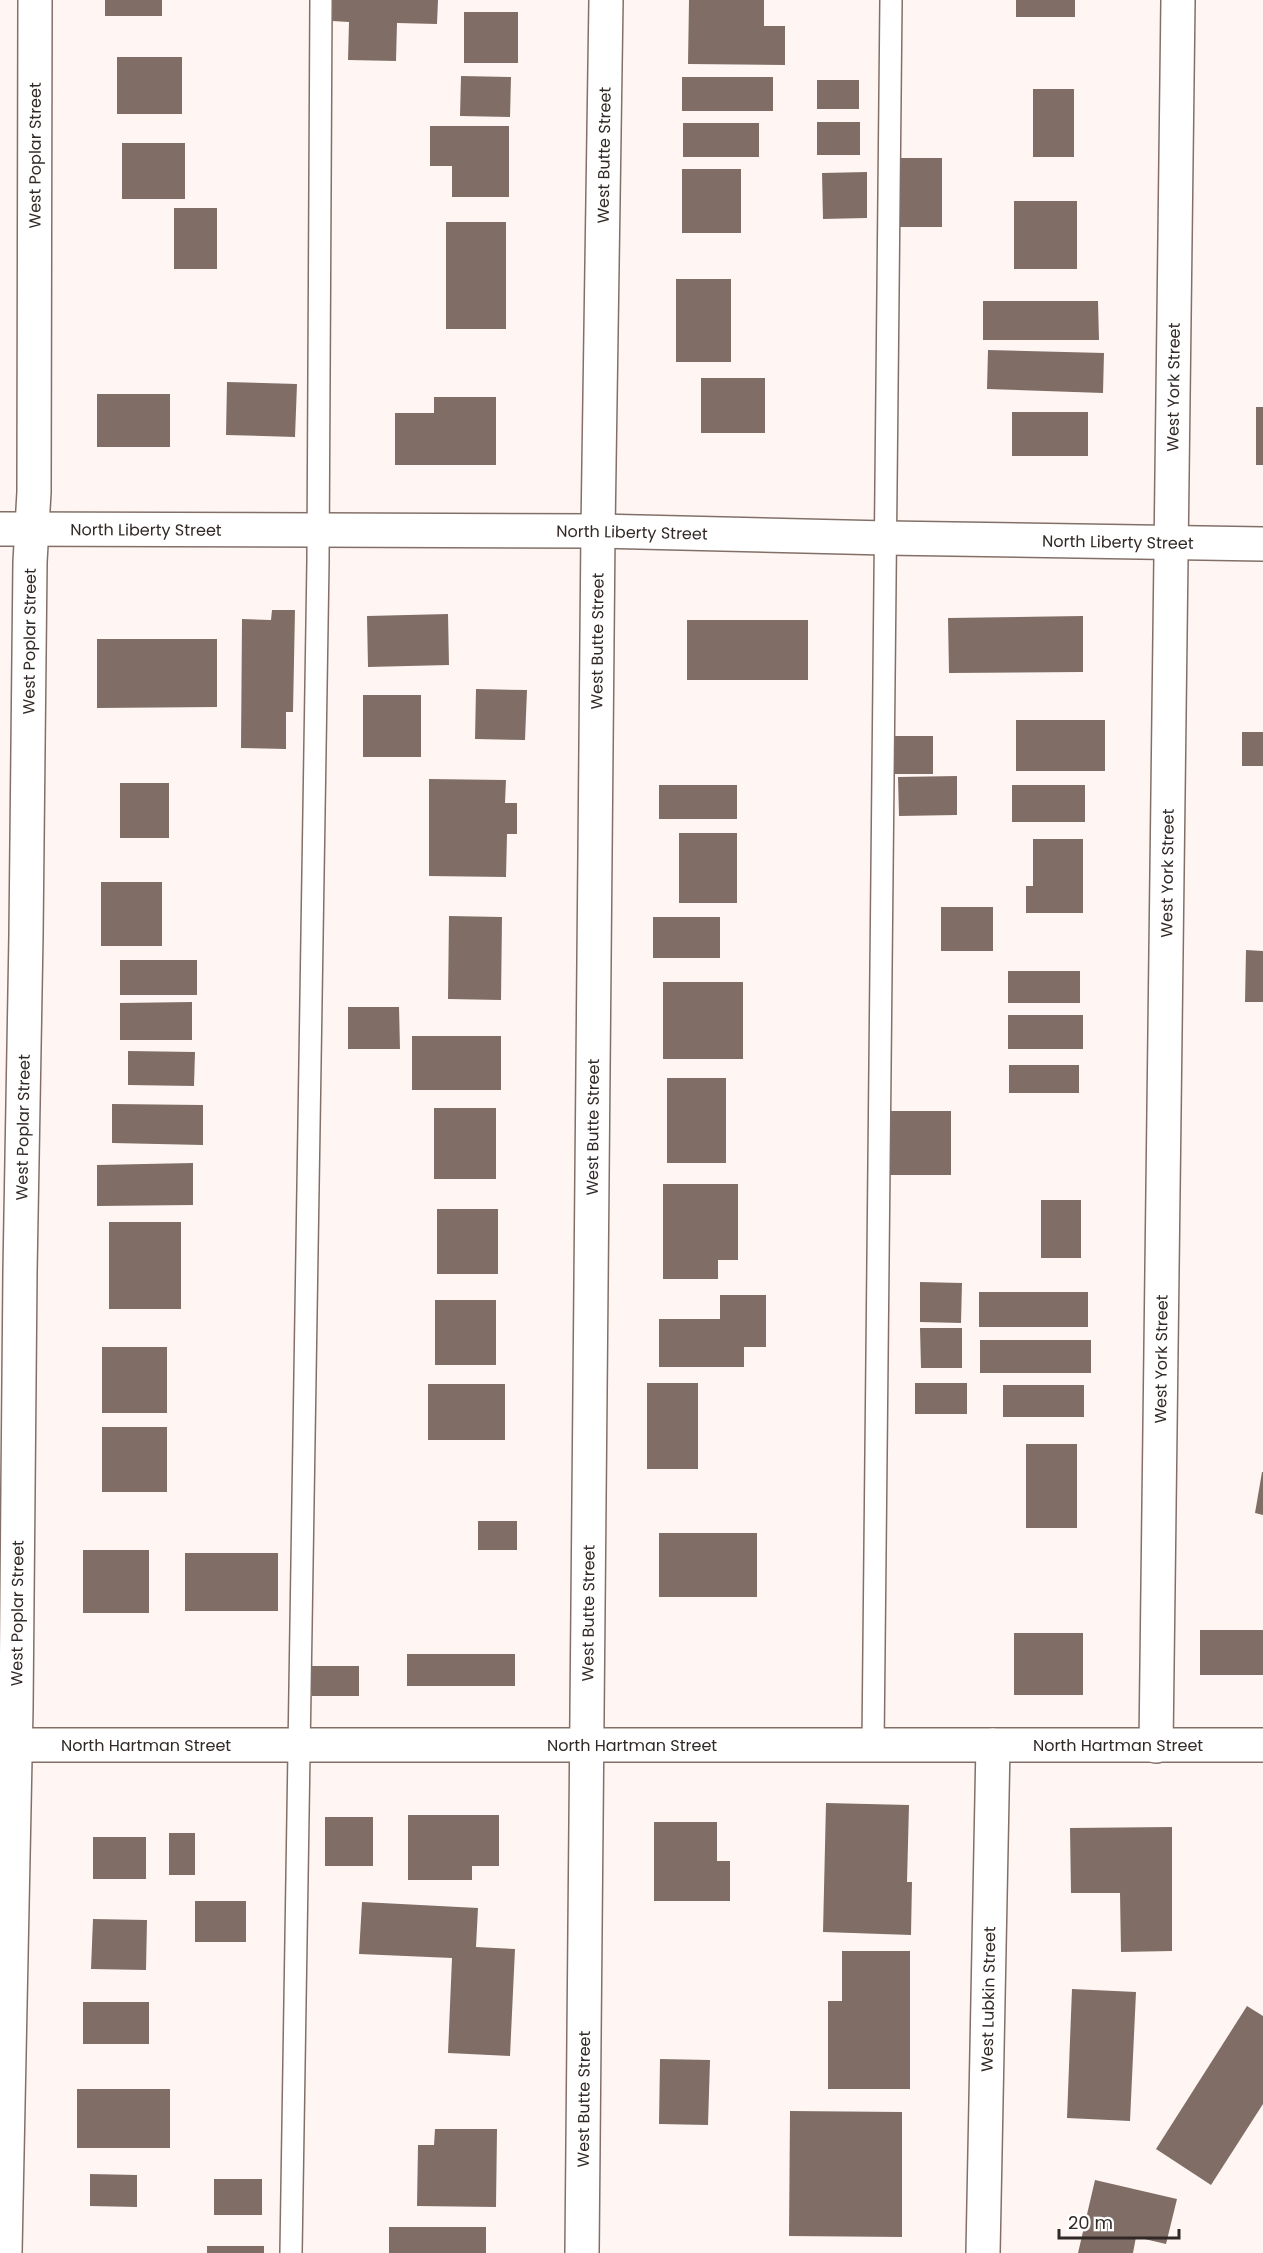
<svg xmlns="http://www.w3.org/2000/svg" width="1263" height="2253" font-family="Poppins,sans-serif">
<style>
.building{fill:#806e66}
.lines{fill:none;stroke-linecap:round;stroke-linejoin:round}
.service-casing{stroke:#827068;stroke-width:24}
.minor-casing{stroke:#827068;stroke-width:36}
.service{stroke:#fff;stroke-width:21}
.minor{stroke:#fff;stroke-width:33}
.labels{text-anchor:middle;stroke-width:6;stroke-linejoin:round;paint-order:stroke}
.street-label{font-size:16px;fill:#312926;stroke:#fff}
</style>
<rect width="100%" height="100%" fill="#fff6f3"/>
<g class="building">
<rect x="105" y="0" width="57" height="16"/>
<polygon points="333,0 438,0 437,24 397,23 396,61 348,60 349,22 332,21"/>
<polygon points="689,0 764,0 764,26 785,26 785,65 688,64"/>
<rect x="1016" y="0" width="59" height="17"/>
<rect x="464" y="12" width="54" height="51"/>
<rect x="117" y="57" width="65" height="57"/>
<polygon points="461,76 511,77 510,117 460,116"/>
<rect x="682" y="77" width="91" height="34"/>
<rect x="817" y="80" width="42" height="29"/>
<rect x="1033" y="89" width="41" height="68"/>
<rect x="817" y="122" width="43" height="33"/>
<rect x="683" y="123" width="76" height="34"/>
<polygon points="430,126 509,126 509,197 452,197 452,166 430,166"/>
<rect x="122" y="143" width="63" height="56"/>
<rect x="898" y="158" width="44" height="69"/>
<rect x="682" y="169" width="59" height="64"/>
<polygon points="867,172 867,218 823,219 822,173"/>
<rect x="1014" y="201" width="63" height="68"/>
<rect x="174" y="208" width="43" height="61"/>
<rect x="446" y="222" width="60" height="107"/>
<rect x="676" y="279" width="55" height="83"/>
<polygon points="983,301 1098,301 1099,340 983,340"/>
<polygon points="988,350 1104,353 1103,393 987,389"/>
<rect x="701" y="378" width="64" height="55"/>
<polygon points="227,382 297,384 295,437 226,435"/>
<rect x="97" y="394" width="73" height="53"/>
<polygon points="434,397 496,397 496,465 395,465 395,413 434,413"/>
<rect x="1256" y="407" width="7" height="58"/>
<rect x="1012" y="412" width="76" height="44"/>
<polygon points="272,610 295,610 293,712 286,712 286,749 241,748 242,619 271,620"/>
<polygon points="448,614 449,665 368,667 367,616"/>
<polygon points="1083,616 1083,672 949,673 948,618"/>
<rect x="687" y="620" width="121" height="60"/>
<polygon points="97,639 217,639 217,707 97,708"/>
<polygon points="476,689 527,690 525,740 475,739"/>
<rect x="363" y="695" width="58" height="62"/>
<rect x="1016" y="720" width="89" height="51"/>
<rect x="1242" y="732" width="21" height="34"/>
<rect x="891" y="736" width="42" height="38"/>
<polygon points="957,776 957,815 899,816 898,777"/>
<polygon points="429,779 506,780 505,803 517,803 517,834 507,834 506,877 429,876"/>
<rect x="120" y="783" width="49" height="55"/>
<rect x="659" y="785" width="78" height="34"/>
<rect x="1012" y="785" width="73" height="37"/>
<rect x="679" y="833" width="58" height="70"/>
<polygon points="1033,839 1083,839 1083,913 1026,913 1026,886 1033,886"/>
<rect x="101" y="882" width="61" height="64"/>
<rect x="941" y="907" width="52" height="44"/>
<polygon points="449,916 502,917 501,1000 448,999"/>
<rect x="653" y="917" width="67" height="41"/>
<polygon points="1246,950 1263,951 1263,1002 1245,1002"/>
<rect x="120" y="960" width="77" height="35"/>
<rect x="1008" y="971" width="72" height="32"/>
<rect x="663" y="982" width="80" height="77"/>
<polygon points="192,1002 192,1040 120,1040 120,1003"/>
<polygon points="348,1007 399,1007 400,1049 348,1049"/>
<rect x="1008" y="1015" width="75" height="34"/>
<rect x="412" y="1036" width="89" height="54"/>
<polygon points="128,1051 195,1052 194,1086 128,1085"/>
<rect x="1009" y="1065" width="70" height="28"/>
<rect x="667" y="1078" width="59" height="85"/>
<polygon points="112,1104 203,1105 203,1145 112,1143"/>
<rect x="434" y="1108" width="62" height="71"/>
<rect x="885" y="1111" width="66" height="64"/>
<polygon points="193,1163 193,1205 97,1206 97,1165"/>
<polygon points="663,1184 738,1184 738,1260 718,1260 718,1279 663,1279"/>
<rect x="1041" y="1200" width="40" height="58"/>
<rect x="437" y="1209" width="61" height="65"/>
<rect x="109" y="1222" width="72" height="87"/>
<polygon points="920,1282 962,1283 961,1323 920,1322"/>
<rect x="979" y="1292" width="109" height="35"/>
<polygon points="720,1295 766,1295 766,1347 744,1347 744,1367 659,1367 659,1319 720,1319"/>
<rect x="435" y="1300" width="61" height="65"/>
<polygon points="920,1328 962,1328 962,1368 921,1368"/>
<rect x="980" y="1340" width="111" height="33"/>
<rect x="102" y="1347" width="65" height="66"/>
<rect x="647" y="1383" width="51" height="86"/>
<rect x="915" y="1383" width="52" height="31"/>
<rect x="428" y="1384" width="77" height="56"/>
<rect x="1003" y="1385" width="81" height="32"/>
<rect x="102" y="1427" width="65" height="65"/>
<rect x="1026" y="1444" width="51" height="84"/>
<polygon points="1262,1472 1263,1472 1263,1515 1255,1513"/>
<rect x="478" y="1521" width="39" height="29"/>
<rect x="659" y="1533" width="98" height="64"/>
<rect x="83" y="1550" width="66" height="63"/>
<rect x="185" y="1553" width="93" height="58"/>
<rect x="1200" y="1630" width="63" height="45"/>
<rect x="1014" y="1633" width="69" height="62"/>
<rect x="407" y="1654" width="108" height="32"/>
<rect x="312" y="1666" width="47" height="30"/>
<polygon points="826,1803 909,1805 907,1882 912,1882 911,1935 823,1932"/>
<polygon points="408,1815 499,1815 499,1866 472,1866 472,1880 408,1880"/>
<rect x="325" y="1817" width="48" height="49"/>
<polygon points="654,1822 717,1822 717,1861 730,1861 730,1901 654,1901"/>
<polygon points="1172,1827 1172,1951 1121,1952 1120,1893 1071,1893 1070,1828"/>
<rect x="169" y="1833" width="26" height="42"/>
<rect x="93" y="1837" width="53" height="42"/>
<rect x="195" y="1901" width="51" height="41"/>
<polygon points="362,1902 478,1908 476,1947 515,1949 510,2056 448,2053 452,1958 359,1954"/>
<polygon points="93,1919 147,1920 146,1970 91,1969"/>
<polygon points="842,1951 910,1951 910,2089 828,2089 828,2001 842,2001"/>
<polygon points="1072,1989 1136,1992 1130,2121 1067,2118"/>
<rect x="83" y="2002" width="66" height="42"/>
<polygon points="1247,2006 1263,2016 1263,2104 1211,2185 1156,2149"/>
<polygon points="660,2059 710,2060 708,2125 659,2124"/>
<rect x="77" y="2089" width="93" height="59"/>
<polygon points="790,2111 902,2112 902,2237 789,2236"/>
<polygon points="435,2129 497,2129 496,2207 417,2206 418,2145 434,2145"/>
<polygon points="90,2174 137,2175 137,2207 90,2206"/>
<rect x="214" y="2179" width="48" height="36"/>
<polygon points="1095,2180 1177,2199 1166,2244 1136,2237 1133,2253 1078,2253"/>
<rect x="389" y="2227" width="97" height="26"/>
<rect x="207" y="2246" width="57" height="7"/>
</g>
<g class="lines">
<defs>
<g id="service">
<polyline points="873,1745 891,0"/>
<polyline points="291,2253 318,561 321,0"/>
</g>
<g id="minor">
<path id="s1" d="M 0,529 L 598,531 L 886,538 L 1263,544"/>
<path id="s2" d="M 0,1745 L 1263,1745"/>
<path id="s3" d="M 1156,1746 L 1178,0"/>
<path id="s4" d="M 5,2253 L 16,1708 L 20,1272 L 26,935 L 30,562 L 34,492 L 35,0"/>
<path id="s5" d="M 582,2253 L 598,531 L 606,0"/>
<path id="s6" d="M 983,2253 L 993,1745"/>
</g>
</defs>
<use href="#service" class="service-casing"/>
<use href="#minor" class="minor-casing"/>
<use href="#service" class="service"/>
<use href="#minor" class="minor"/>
</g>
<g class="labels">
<g class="street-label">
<text dy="6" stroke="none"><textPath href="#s4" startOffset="2098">West Poplar Street</textPath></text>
<text dy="6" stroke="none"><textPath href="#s5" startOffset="2098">West Butte Street</textPath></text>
<text dy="6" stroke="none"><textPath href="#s3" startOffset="1359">West York Street</textPath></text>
<text dy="6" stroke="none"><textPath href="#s1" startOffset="146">North Liberty Street</textPath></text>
<text dy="6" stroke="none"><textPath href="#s1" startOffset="632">North Liberty Street</textPath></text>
<text dy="6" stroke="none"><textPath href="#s1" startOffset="1118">North Liberty Street</textPath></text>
<text dy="6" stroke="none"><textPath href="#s4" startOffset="1612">West Poplar Street</textPath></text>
<text dy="6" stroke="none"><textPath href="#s5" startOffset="1612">West Butte Street</textPath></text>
<text dy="6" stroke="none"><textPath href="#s3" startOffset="873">West York Street</textPath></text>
<text dy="6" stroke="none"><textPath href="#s4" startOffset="1126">West Poplar Street</textPath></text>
<text dy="6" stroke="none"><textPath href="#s5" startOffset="1126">West Butte Street</textPath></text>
<text dy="6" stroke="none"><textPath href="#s3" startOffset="387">West York Street</textPath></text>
<text dy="6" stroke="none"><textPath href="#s4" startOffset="640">West Poplar Street</textPath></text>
<text dy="6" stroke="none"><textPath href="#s5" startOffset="640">West Butte Street</textPath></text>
<text dy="6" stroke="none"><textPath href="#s2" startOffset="146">North Hartman Street</textPath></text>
<text dy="6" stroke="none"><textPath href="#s2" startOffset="632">North Hartman Street</textPath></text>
<text dy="6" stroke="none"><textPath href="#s2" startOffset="1118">North Hartman Street</textPath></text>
<text dy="6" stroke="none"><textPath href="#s6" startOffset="254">West Lubkin Street</textPath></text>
<text dy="6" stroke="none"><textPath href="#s5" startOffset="154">West Butte Street</textPath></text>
</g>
</g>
<path d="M1059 2229v9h120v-9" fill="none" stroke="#312926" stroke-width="3"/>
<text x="1068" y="2229" font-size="18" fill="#312926" stroke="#ffffff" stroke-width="4.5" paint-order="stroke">20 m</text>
</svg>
